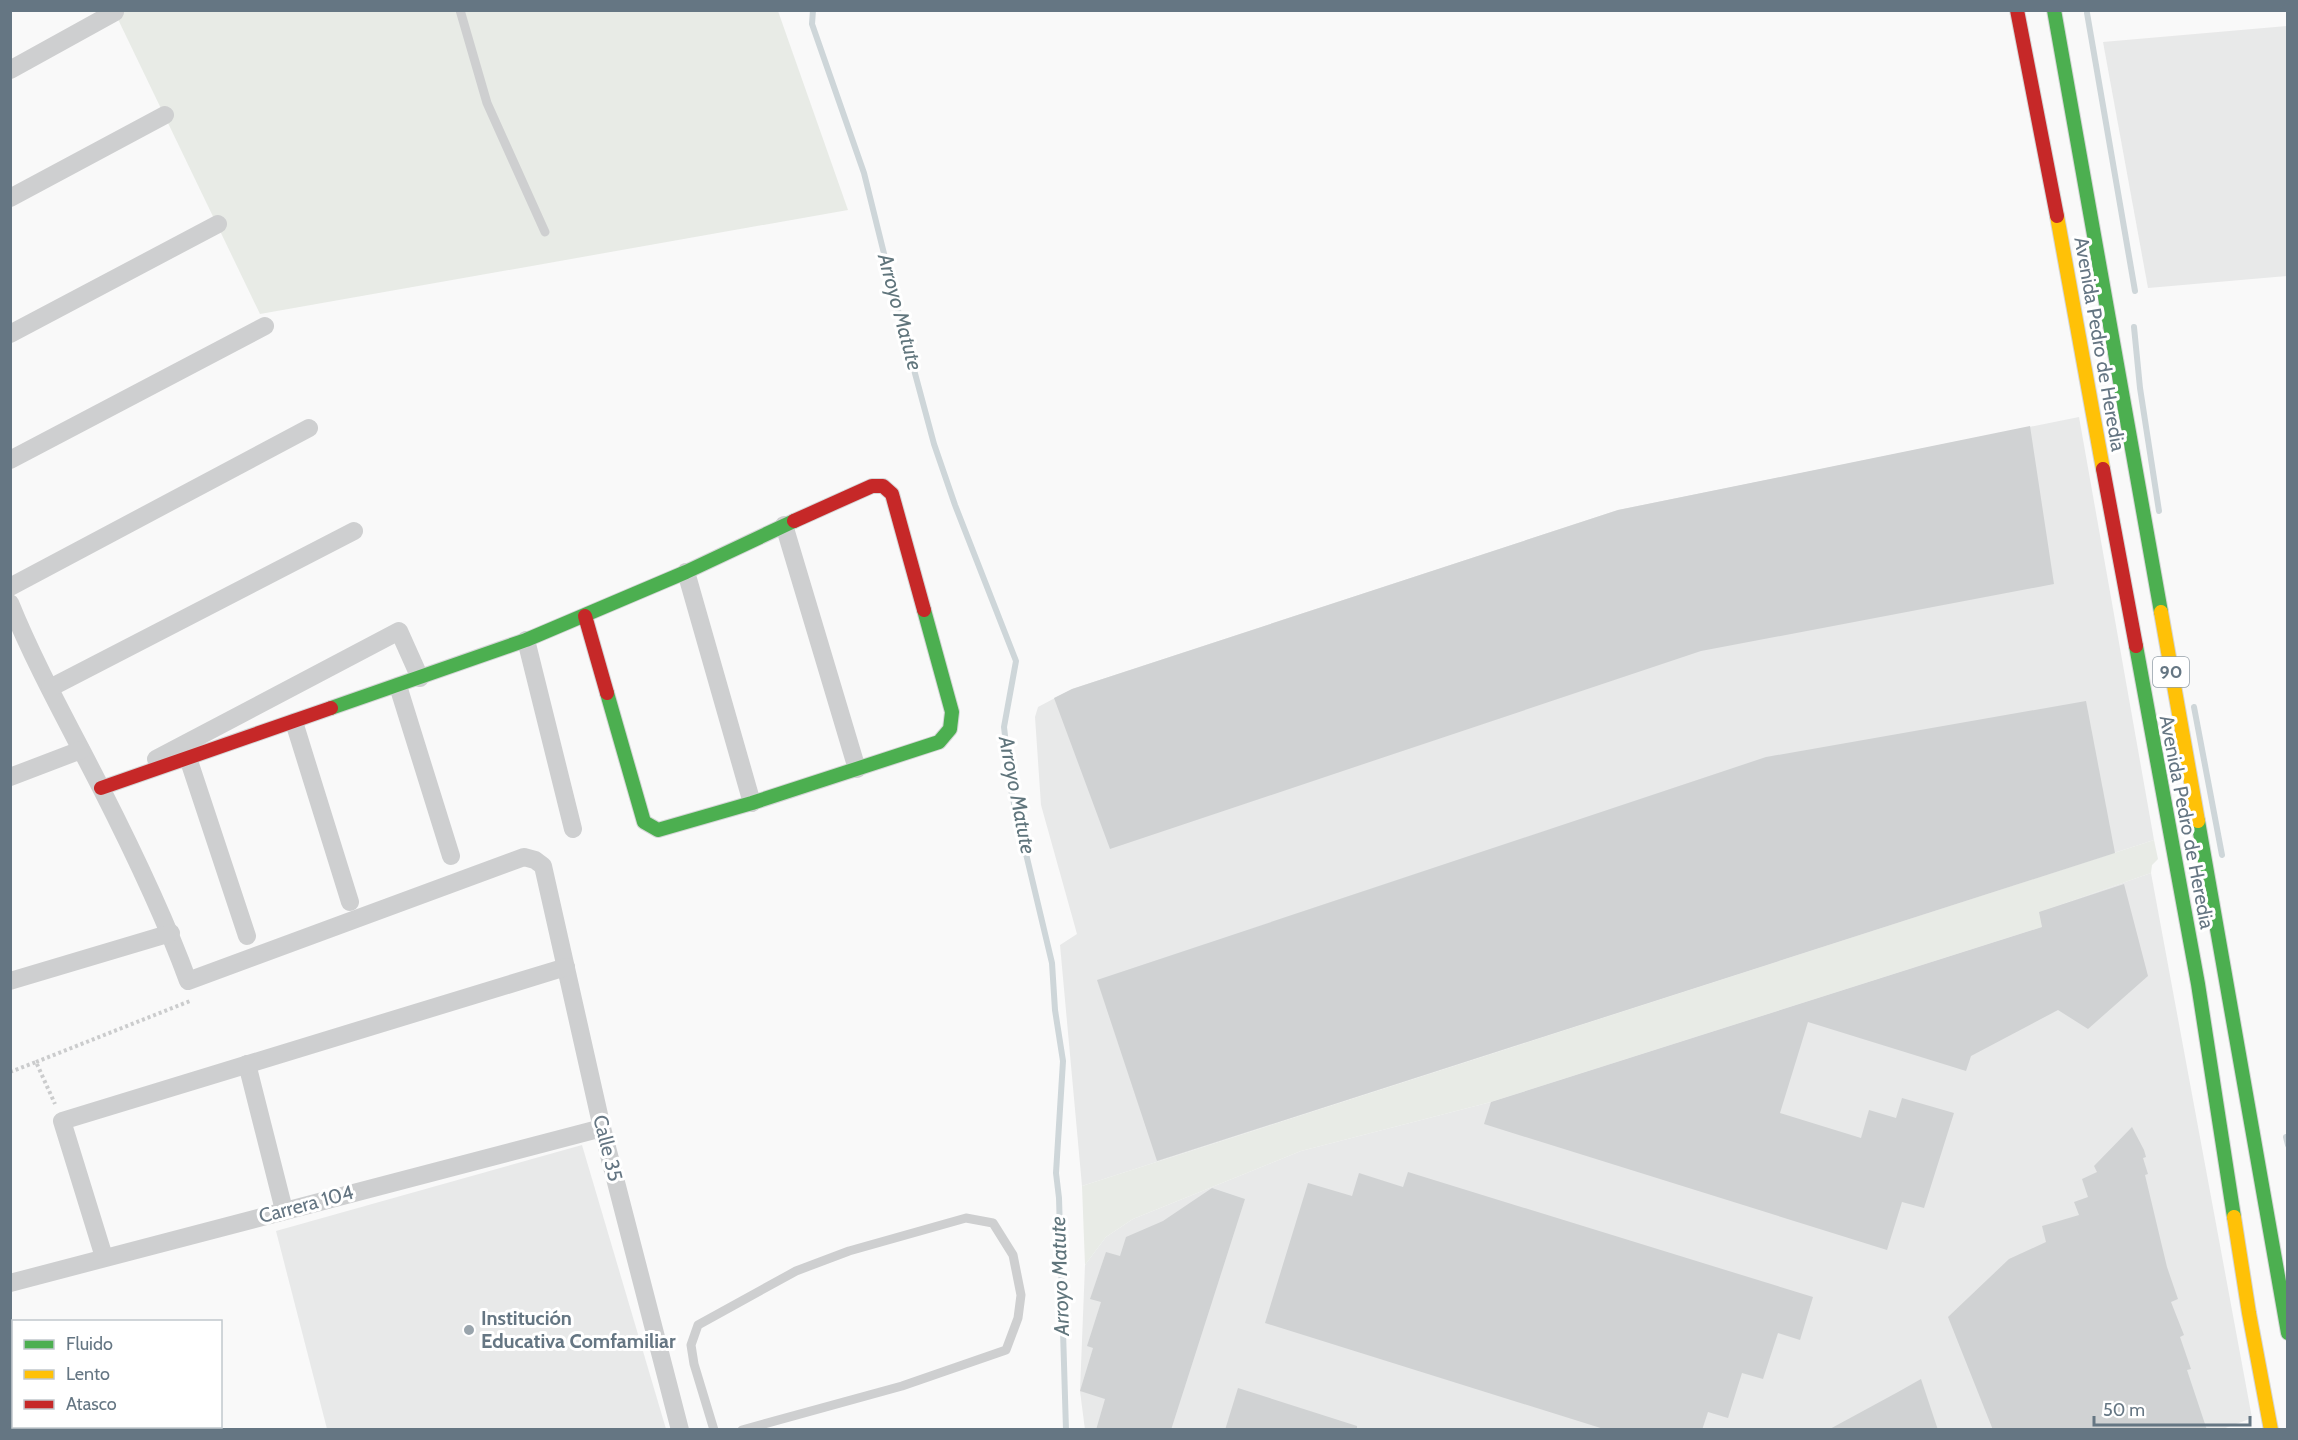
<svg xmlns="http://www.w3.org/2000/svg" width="2298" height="1440" font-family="Cabin,sans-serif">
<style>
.built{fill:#e8e9e9}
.green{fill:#e8ebe6}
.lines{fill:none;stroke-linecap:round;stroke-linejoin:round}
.stream{stroke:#ced6d9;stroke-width:6}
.building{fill:#d0d2d3}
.fast-casing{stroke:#d5d6d7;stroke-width:16}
.slow-casing{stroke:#d5d6d7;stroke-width:16}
.jam-casing{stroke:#d5d6d7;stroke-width:16}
.path{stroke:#cbcccd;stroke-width:4;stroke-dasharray:3 3;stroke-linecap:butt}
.lane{stroke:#cecfd0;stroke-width:9}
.street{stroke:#cecfd0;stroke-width:18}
.fast{stroke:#4caf50;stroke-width:14}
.slow{stroke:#ffc107;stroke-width:14}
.jam{stroke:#c62828;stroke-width:14}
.poi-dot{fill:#99a4ac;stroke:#fff;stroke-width:2}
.labels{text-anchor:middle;stroke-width:6;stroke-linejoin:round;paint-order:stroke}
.shield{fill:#fff;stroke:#939fa8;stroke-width:1.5}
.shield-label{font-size:18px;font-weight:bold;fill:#657683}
.street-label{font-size:20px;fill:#657683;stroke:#fff}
.poi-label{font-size:20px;font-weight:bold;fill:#657683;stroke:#fff;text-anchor:start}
.water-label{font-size:21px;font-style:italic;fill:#60757c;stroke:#fff}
</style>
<rect width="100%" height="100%" fill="#f9f9f9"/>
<g class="built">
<polygon points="2287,26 2287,276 2148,288 2103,42"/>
<polygon points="2079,417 2154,840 1082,1186 1060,945 1077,934 1041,805 1035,717 1038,707 1072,689 1618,510"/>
<polygon points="2151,873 2252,1418 2220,1430 1085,1430 1080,1391 1085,1265 1106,1237 1133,1219 1301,1151 1491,1102 2042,927 2039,912"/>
<polygon points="582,1145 666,1429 327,1429 276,1231"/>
</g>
<g class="green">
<polygon points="114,11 778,11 848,210 260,314"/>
<polygon points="2154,840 2158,859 2152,865 2151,873 2040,912 2042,927 1491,1102 1301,1151 1133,1219 1106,1237 1085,1265 1082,1186"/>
</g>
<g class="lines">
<g class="stream">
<polyline points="813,10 812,24 864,173 899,314 934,444 955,505 1016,661 1004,727 1012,795 1052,963 1055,1010 1063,1061 1056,1173 1059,1198 1066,1430"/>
<polyline points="2087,13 2135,291"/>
<polyline points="2134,327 2140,388 2159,511"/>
<polyline points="2194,707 2222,855"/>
<polyline points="2286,1137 2288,1145"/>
</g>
</g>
<g class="building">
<polygon points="2030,426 2054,584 1701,651 1110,849 1054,698 1072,689 1618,510"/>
<polygon points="2086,701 2115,853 1157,1161 1097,980 1766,757"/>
<polygon points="2124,884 2148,976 2088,1029 2058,1010 1971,1056 1966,1071 1808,1022 1780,1113 1861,1138 1869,1110 1896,1118 1902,1098 1954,1113 1924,1208 1902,1202 1887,1250 1484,1124 1491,1102 2042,927 2039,912"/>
<polygon points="2132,1127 2144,1150 2146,1157 2143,1158 2148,1174 2145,1175 2167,1267 2178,1299 2171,1302 2184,1335 2180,1337 2191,1369 2187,1370 2207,1430 1993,1430 1948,1317 2009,1259 2046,1242 2042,1226 2079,1215 2074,1202 2088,1197 2082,1179 2097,1172 2094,1166"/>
<polygon points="1408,1172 1813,1297 1800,1340 1778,1333 1763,1379 1742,1373 1728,1418 1708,1412 1702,1430 1607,1430 1265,1323 1308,1183 1352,1196 1359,1173 1403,1187"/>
<polygon points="1212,1188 1245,1199 1171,1430 1096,1430 1105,1399 1080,1391 1093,1348 1087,1346 1101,1302 1090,1299 1106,1252 1120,1256 1126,1237 1163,1221"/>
<polygon points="1921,1379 1938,1430 1828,1430 1898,1392"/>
<polygon points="1238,1388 1357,1426 1357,1430 1225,1430"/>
</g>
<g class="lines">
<defs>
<g id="fast">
<polyline points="2054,10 2161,612"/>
<polyline points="2136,646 2198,984 2234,1217"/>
<polyline points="607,693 644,822 658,830 752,803 939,742 950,729 952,712 924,610"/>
<polyline points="331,708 526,640 686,572 794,521"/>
<polyline points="2198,821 2288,1333"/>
</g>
<g id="slow">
<polyline points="2057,216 2103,469"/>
<polyline points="2161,612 2198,821"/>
<polyline points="2234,1217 2249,1313 2271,1430"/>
</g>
<g id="jam">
<polyline points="2017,10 2057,216"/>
<polyline points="2103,469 2136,646"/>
<polyline points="794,521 872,486 883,486 892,494 924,610"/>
<polyline points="585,616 607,693"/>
<polyline points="101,788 331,708"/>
</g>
</defs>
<use href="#fast" class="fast-casing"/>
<use href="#slow" class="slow-casing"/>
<use href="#jam" class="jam-casing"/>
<g class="path">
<polyline points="36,1062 190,1001"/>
<polyline points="10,1072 36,1062 55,1104"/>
</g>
<g class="lane">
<polyline points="460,10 487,103 545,232"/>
<polyline points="714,1430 694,1364 691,1345 698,1325 796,1271 849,1251 966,1218 993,1223 1013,1255 1021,1295 1018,1318 1006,1350 902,1386 742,1430"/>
</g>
<g class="street">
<polyline points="10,70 115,12"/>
<polyline points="10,198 165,115"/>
<polyline points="10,334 218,224"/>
<polyline points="10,460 265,326"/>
<polyline points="784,525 857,769"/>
<polyline points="686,572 752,803"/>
<polyline points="10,587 309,428"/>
<path d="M 10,603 C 36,667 70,727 101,788 C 133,851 164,915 188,981 L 524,857 L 535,860 L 543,866 L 602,1128 L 680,1430"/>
<polyline points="526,640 573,829"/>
<polyline points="398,686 451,856"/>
<polyline points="50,688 354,531"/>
<polyline points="294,722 350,902"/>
<polyline points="188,758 247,936"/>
<polyline points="156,759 399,631 420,678"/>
<polyline points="10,777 81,750"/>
<polyline points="10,981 171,933"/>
<polyline points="247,1064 284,1210"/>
<polyline points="104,1257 62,1121 566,967"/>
<polyline points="10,1283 602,1128"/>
</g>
<use href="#fast" class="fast"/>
<use href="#slow" class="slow"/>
<use href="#jam" class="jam"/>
</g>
<circle class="poi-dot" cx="469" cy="1330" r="6"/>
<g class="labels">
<rect class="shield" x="2153" y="657" width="36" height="30" rx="4.5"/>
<g class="shield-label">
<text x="2171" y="678">90</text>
</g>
<g class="street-label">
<text transform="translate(2100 344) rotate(80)" y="7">Avenida Pedro de Heredia</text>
<text transform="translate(2187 822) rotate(79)" y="7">Avenida Pedro de Heredia</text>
<text transform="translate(608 1148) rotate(76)" y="7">Calle 35</text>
<text transform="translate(306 1204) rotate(-15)" y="7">Carrera 104</text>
</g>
<g class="poi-label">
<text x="481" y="1325">Institución<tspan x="481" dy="23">Educativa Comfamiliar</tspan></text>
</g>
<g class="water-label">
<text transform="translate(900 312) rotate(75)" y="7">Arroyo Matute</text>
<text transform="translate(1017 795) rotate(79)" y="7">Arroyo Matute</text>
<text transform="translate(1060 1276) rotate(-92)" y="7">Arroyo Matute</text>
</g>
</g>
<rect width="2298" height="1440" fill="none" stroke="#657683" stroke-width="24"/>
<rect x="12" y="1320" width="210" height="108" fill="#ffffff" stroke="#c1c8cd" stroke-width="1.5"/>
<rect x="24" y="1340" width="30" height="9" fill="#4caf50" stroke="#c1c8cd" stroke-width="1.5"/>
<text x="66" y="1350" font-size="18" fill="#657683">Fluido</text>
<rect x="24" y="1370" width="30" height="9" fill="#ffc107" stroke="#c1c8cd" stroke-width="1.5"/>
<text x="66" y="1380" font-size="18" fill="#657683">Lento</text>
<rect x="24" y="1400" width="30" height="9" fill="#c62828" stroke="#c1c8cd" stroke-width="1.5"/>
<text x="66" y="1410" font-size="18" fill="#657683">Atasco</text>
<path d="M2094 1416v9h156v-9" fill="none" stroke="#657683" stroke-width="3"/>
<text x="2103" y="1416" font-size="18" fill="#657683" stroke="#ffffff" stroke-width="4.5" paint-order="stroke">50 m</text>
</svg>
